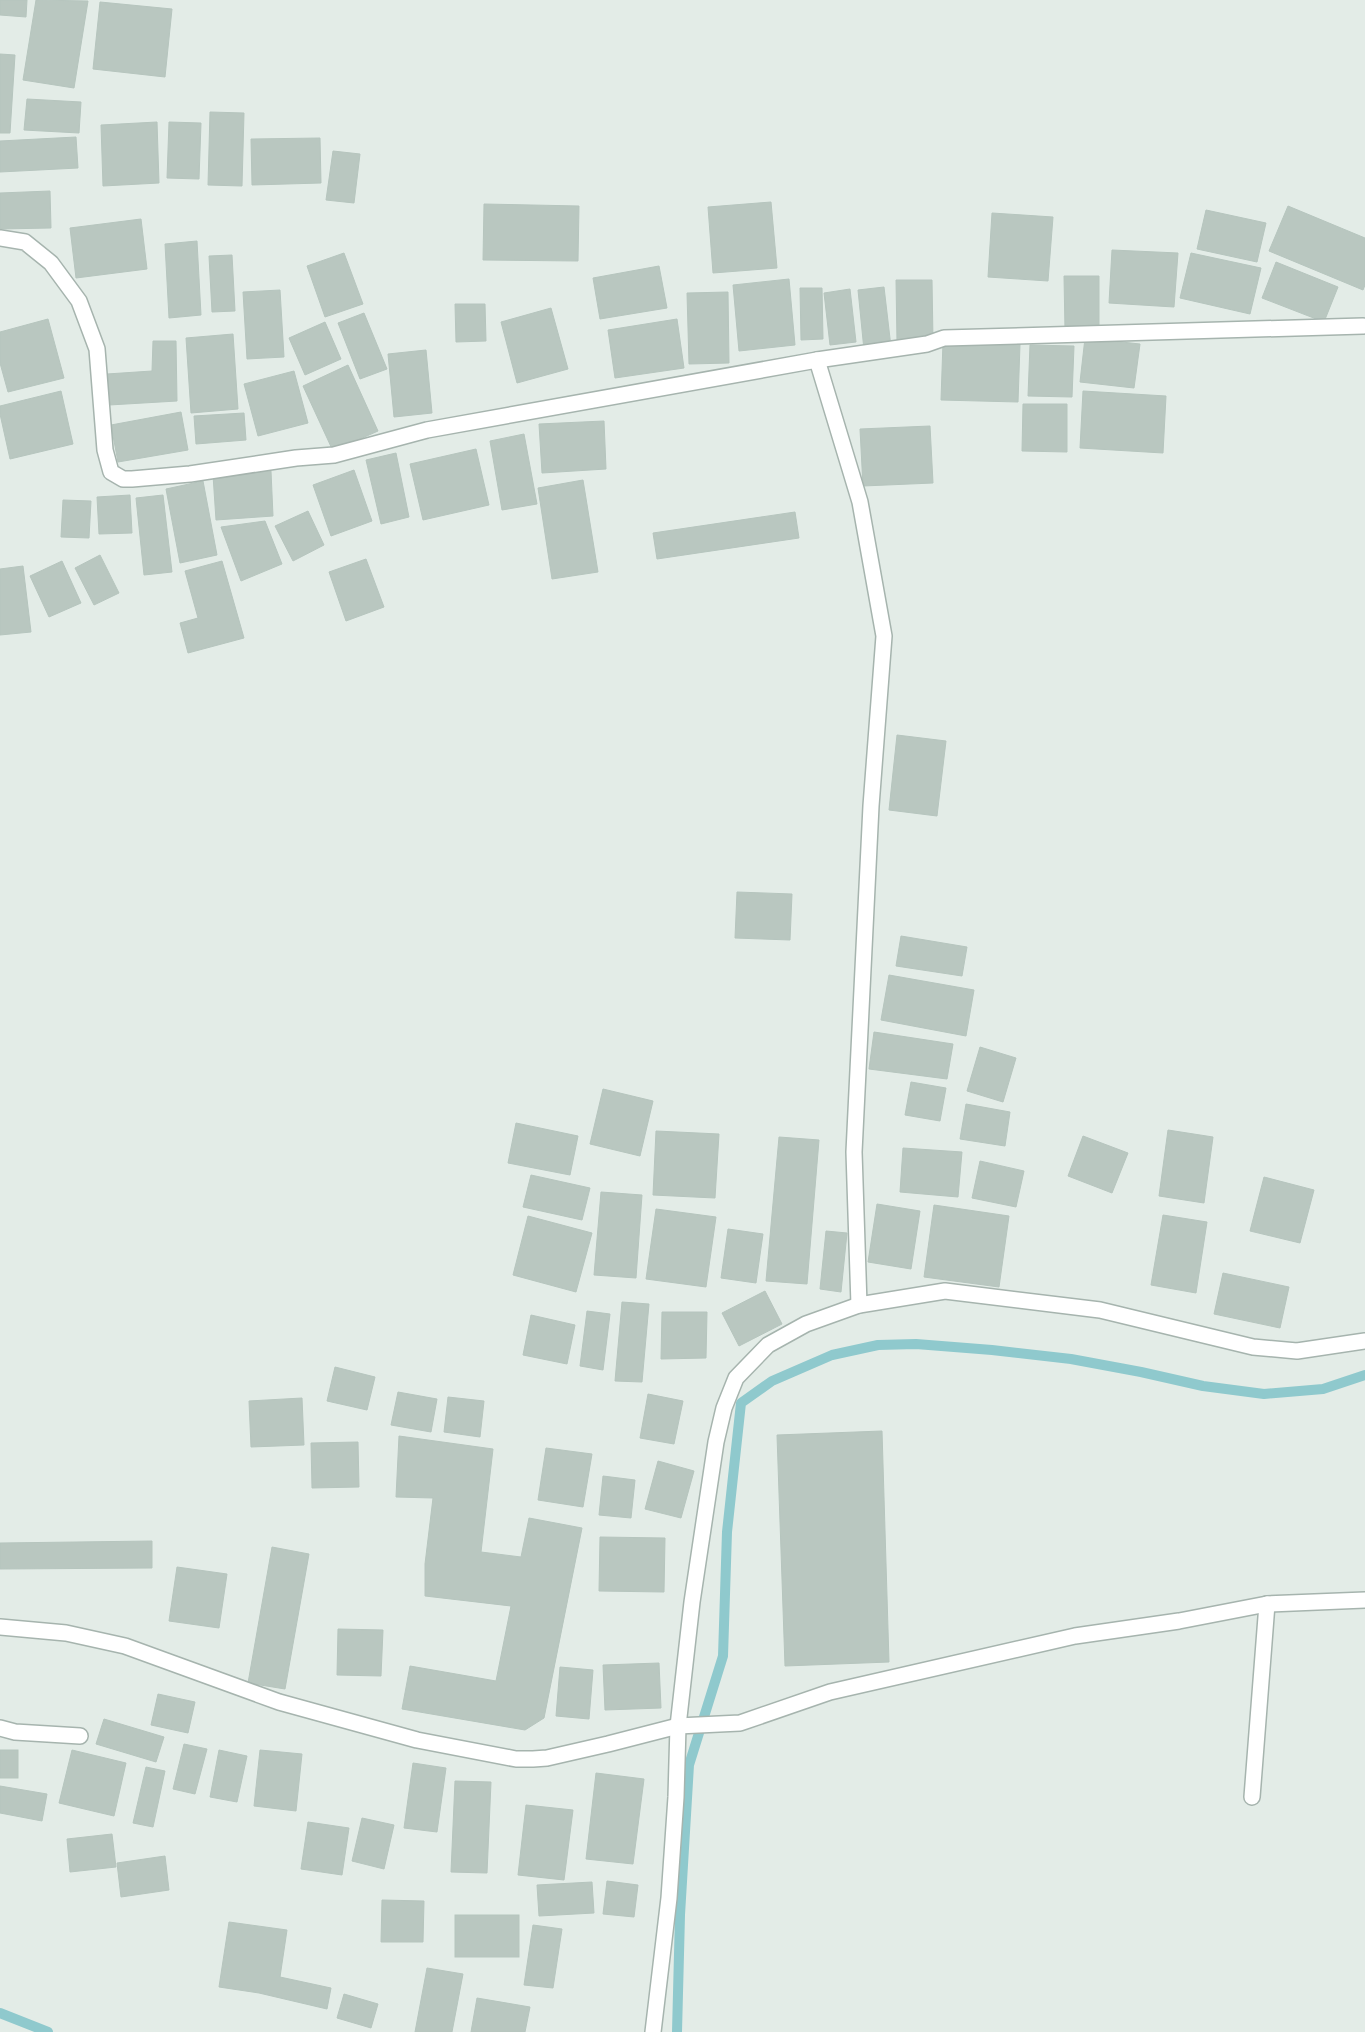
<svg xmlns="http://www.w3.org/2000/svg" width="1365" height="2032" font-family="Rubik,sans-serif">
<style>
.lines{fill:none;stroke-linecap:round;stroke-linejoin:round}
.stream{stroke:#8fc9cd;stroke-width:10}
.building{fill:#b9c7c0;stroke:#b6c5be}
.street-casing{stroke:#a6b4ae;stroke-width:18}
.street{stroke:#fff;stroke-width:15}
</style>
<rect width="100%" height="100%" fill="#e3ece7"/>
<g class="lines">
<g class="stream">
<polyline points="0,2013 48,2032"/>
<polyline points="677,2032 680,1915 689,1765 723,1656 727,1532 741,1403 772,1381 832,1355 878,1345 916,1344 992,1350 1071,1359 1141,1372 1203,1386 1264,1394 1323,1389 1365,1375"/>
</g>
</g>
<g class="building">
<polygon points="0,0 27,0 26,17 0,15"/>
<polygon points="36,0 88,1 74,88 23,80"/>
<polygon points="100,2 172,9 165,77 93,69"/>
<polygon points="0,54 15,55 10,133 0,133"/>
<polygon points="27,99 81,102 79,133 24,130"/>
<polygon points="210,112 244,113 242,186 208,185"/>
<polygon points="157,122 159,183 103,186 101,125"/>
<polygon points="169,122 201,123 199,179 167,178"/>
<polygon points="76,137 78,168 0,172 0,141"/>
<polygon points="320,138 321,183 252,185 251,139"/>
<polygon points="333,151 360,154 354,203 326,200"/>
<polygon points="50,191 51,228 0,229 0,193"/>
<polygon points="771,202 777,268 713,273 708,207"/>
<polygon points="484,204 579,206 578,261 483,260"/>
<polygon points="1288,206 1365,238 1365,285 1363,290 1269,251"/>
<polygon points="1206,210 1266,223 1257,262 1197,249"/>
<polygon points="992,213 1053,217 1048,281 988,277"/>
<polygon points="141,219 147,269 76,278 70,228"/>
<polygon points="197,241 201,315 169,318 165,244"/>
<polygon points="1112,250 1178,253 1174,307 1109,303"/>
<polygon points="344,253 363,304 325,317 307,266"/>
<polygon points="1191,253 1261,268 1250,314 1180,298"/>
<polygon points="232,255 235,311 212,312 209,256"/>
<polygon points="1276,262 1338,287 1324,322 1262,298"/>
<polygon points="659,266 667,308 600,319 593,278"/>
<polygon points="1064,276 1099,276 1099,330 1065,330"/>
<polygon points="789,279 795,345 739,351 733,285"/>
<polygon points="896,280 932,280 933,341 897,342"/>
<polygon points="884,287 891,347 864,350 858,290"/>
<polygon points="800,288 822,288 823,339 801,340"/>
<polygon points="850,289 856,342 830,345 824,293"/>
<polygon points="280,290 284,357 247,359 243,292"/>
<polygon points="728,292 729,363 689,364 687,293"/>
<polygon points="455,304 485,304 486,341 456,342"/>
<polygon points="551,308 568,369 517,383 501,322"/>
<polygon points="364,313 387,369 360,379 338,323"/>
<polygon points="48,319 64,378 8,392 0,363 0,332"/>
<polygon points="677,319 684,368 615,378 608,330"/>
<polygon points="325,322 341,359 305,375 289,338"/>
<polygon points="233,334 238,409 191,413 186,338"/>
<polygon points="1085,338 1140,344 1134,388 1080,382"/>
<polygon points="153,341 176,341 177,401 109,405 107,374 152,371"/>
<polygon points="943,342 1020,344 1018,402 941,400"/>
<polygon points="1030,345 1074,346 1072,397 1028,396"/>
<polygon points="426,350 432,413 394,417 388,354"/>
<polygon points="348,365 378,431 333,451 303,386"/>
<polygon points="294,371 308,423 258,436 244,384"/>
<polygon points="61,391 73,444 10,459 0,414 0,406"/>
<polygon points="1083,391 1166,396 1163,453 1080,448"/>
<polygon points="1023,404 1067,404 1067,452 1022,451"/>
<polygon points="181,412 188,450 118,462 111,425"/>
<polygon points="244,413 246,440 196,444 194,416"/>
<polygon points="604,421 606,469 542,473 539,424"/>
<polygon points="930,426 933,483 863,486 860,429"/>
<polygon points="524,434 537,504 502,510 490,441"/>
<polygon points="476,449 489,505 423,520 410,464"/>
<polygon points="396,453 409,517 381,524 366,460"/>
<polygon points="354,470 372,521 331,536 313,485"/>
<polygon points="271,471 273,516 216,520 213,475"/>
<polygon points="583,480 598,572 552,579 538,488"/>
<polygon points="203,481 217,555 180,563 166,489"/>
<polygon points="130,495 132,533 99,534 97,497"/>
<polygon points="163,495 172,572 144,575 136,498"/>
<polygon points="63,500 91,501 89,538 61,537"/>
<polygon points="308,511 324,545 293,561 275,526"/>
<polygon points="795,512 799,538 657,559 653,533"/>
<polygon points="265,521 282,564 241,581 221,527"/>
<polygon points="100,555 119,593 94,605 75,568"/>
<polygon points="366,559 384,607 346,621 329,572"/>
<polygon points="62,561 81,603 49,617 30,576"/>
<polygon points="222,561 244,638 188,653 180,623 198,618 185,571"/>
<polygon points="23,566 31,632 0,635 0,569"/>
<polygon points="897,735 946,741 937,816 889,810"/>
<polygon points="737,892 792,894 790,940 735,938"/>
<polygon points="901,936 967,947 962,976 896,966"/>
<polygon points="889,975 974,990 966,1036 881,1020"/>
<polygon points="874,1032 953,1044 947,1079 869,1069"/>
<polygon points="980,1047 1016,1058 1003,1102 967,1091"/>
<polygon points="911,1082 946,1088 940,1121 905,1115"/>
<polygon points="603,1089 653,1101 640,1156 590,1144"/>
<polygon points="966,1104 1010,1112 1005,1146 960,1139"/>
<polygon points="516,1123 578,1136 570,1175 508,1163"/>
<polygon points="1168,1130 1213,1137 1204,1203 1159,1196"/>
<polygon points="656,1131 719,1134 715,1198 653,1195"/>
<polygon points="1083,1136 1128,1153 1112,1193 1068,1176"/>
<polygon points="779,1137 819,1140 807,1284 766,1281"/>
<polygon points="903,1148 962,1152 958,1197 900,1192"/>
<polygon points="980,1161 1024,1171 1016,1207 972,1198"/>
<polygon points="531,1175 590,1188 582,1220 523,1207"/>
<polygon points="1264,1177 1314,1190 1300,1243 1250,1231"/>
<polygon points="601,1192 642,1195 636,1278 594,1275"/>
<polygon points="877,1204 920,1211 911,1269 868,1262"/>
<polygon points="934,1205 1009,1216 999,1287 924,1277"/>
<polygon points="656,1209 716,1217 706,1287 646,1279"/>
<polygon points="1163,1215 1207,1222 1196,1293 1151,1285"/>
<polygon points="528,1216 592,1233 576,1292 513,1275"/>
<polygon points="728,1229 763,1234 756,1283 721,1278"/>
<polygon points="826,1231 847,1233 841,1292 820,1289"/>
<polygon points="1223,1273 1289,1287 1280,1328 1214,1314"/>
<polygon points="765,1291 782,1324 739,1346 722,1313"/>
<polygon points="622,1302 649,1304 642,1382 615,1381"/>
<polygon points="587,1311 610,1314 603,1370 580,1366"/>
<polygon points="662,1312 707,1312 706,1358 661,1359"/>
<polygon points="531,1315 575,1325 567,1364 523,1355"/>
<polygon points="335,1367 375,1377 367,1410 327,1401"/>
<polygon points="398,1392 437,1399 431,1432 391,1425"/>
<polygon points="648,1394 683,1401 674,1444 640,1438"/>
<polygon points="448,1397 484,1401 480,1437 444,1432"/>
<polygon points="302,1398 304,1445 251,1447 249,1401"/>
<polygon points="882,1431 889,1662 785,1666 777,1435"/>
<polygon points="399,1436 493,1449 481,1552 521,1557 529,1518 582,1528 544,1718 525,1730 402,1709 410,1666 496,1681 511,1606 425,1596 425,1564 433,1498 396,1497"/>
<polygon points="358,1442 359,1487 312,1488 311,1443"/>
<polygon points="546,1448 592,1454 583,1507 538,1500"/>
<polygon points="658,1461 694,1471 681,1518 645,1509"/>
<polygon points="603,1476 635,1480 631,1518 599,1515"/>
<polygon points="600,1537 665,1538 664,1592 599,1591"/>
<polygon points="152,1541 152,1568 0,1569 0,1543"/>
<polygon points="272,1547 309,1554 285,1689 248,1683"/>
<polygon points="177,1567 227,1574 219,1628 169,1621"/>
<polygon points="338,1629 383,1630 381,1676 337,1675"/>
<polygon points="659,1663 661,1708 605,1710 603,1665"/>
<polygon points="560,1667 593,1670 589,1719 556,1716"/>
<polygon points="158,1694 195,1702 188,1733 151,1725"/>
<polygon points="104,1719 164,1737 156,1762 96,1744"/>
<polygon points="184,1744 207,1749 195,1794 173,1789"/>
<rect x="0" y="1750" width="18" height="28"/>
<polygon points="72,1750 126,1763 114,1816 59,1803"/>
<polygon points="219,1750 247,1756 237,1802 210,1797"/>
<polygon points="260,1750 302,1754 296,1811 254,1806"/>
<polygon points="413,1763 446,1768 437,1832 404,1828"/>
<polygon points="146,1767 165,1771 153,1827 133,1823"/>
<polygon points="596,1773 644,1779 633,1864 586,1859"/>
<polygon points="455,1781 491,1782 487,1873 451,1872"/>
<polygon points="0,1786 47,1794 42,1821 0,1813"/>
<polygon points="526,1805 573,1810 564,1880 518,1875"/>
<polygon points="362,1818 394,1825 384,1869 352,1861"/>
<polygon points="308,1822 349,1828 342,1875 301,1869"/>
<polygon points="112,1834 116,1867 70,1872 67,1839"/>
<polygon points="165,1856 169,1890 121,1897 117,1863"/>
<polygon points="607,1881 638,1885 634,1917 603,1914"/>
<polygon points="592,1882 594,1913 539,1916 537,1885"/>
<polygon points="382,1900 424,1901 423,1942 381,1942"/>
<rect x="455" y="1915" width="64" height="42"/>
<polygon points="229,1922 287,1930 280,1977 331,1988 327,2009 259,1993 219,1987"/>
<polygon points="533,1925 562,1929 553,1988 524,1985"/>
<polygon points="427,1968 463,1974 452,2032 415,2032"/>
<polygon points="344,1994 378,2004 371,2028 337,2018"/>
<polygon points="477,1998 530,2007 525,2032 471,2032"/>
</g>
<g class="lines">
<defs>
<g id="street">
<polyline points="0,238 25,242 51,263 79,301 97,349 105,450 111,472 123,479 132,479 190,474 296,458 334,455 427,430 817,360 860,502 884,636 871,806 854,1152 859,1305"/>
<polyline points="817,360 927,344 944,338 1363,326"/>
<polyline points="0,1627 66,1633 125,1646 279,1702 417,1740 516,1759 533,1759 547,1758 608,1744 678,1726 740,1723 830,1692 1075,1636 1179,1621 1267,1604 1365,1600"/>
<polyline points="0,1728 15,1732 80,1736"/>
<polyline points="1252,1797 1267,1604"/>
<polyline points="653,2032 669,1898 676,1797 678,1726 692,1602 716,1442 724,1408 736,1378 768,1345 806,1324 859,1305 945,1291 1100,1310 1253,1347 1297,1351 1365,1341"/>
</g>
</defs>
<use href="#street" class="street-casing"/>
<use href="#street" class="street"/>
</g>
</svg>
